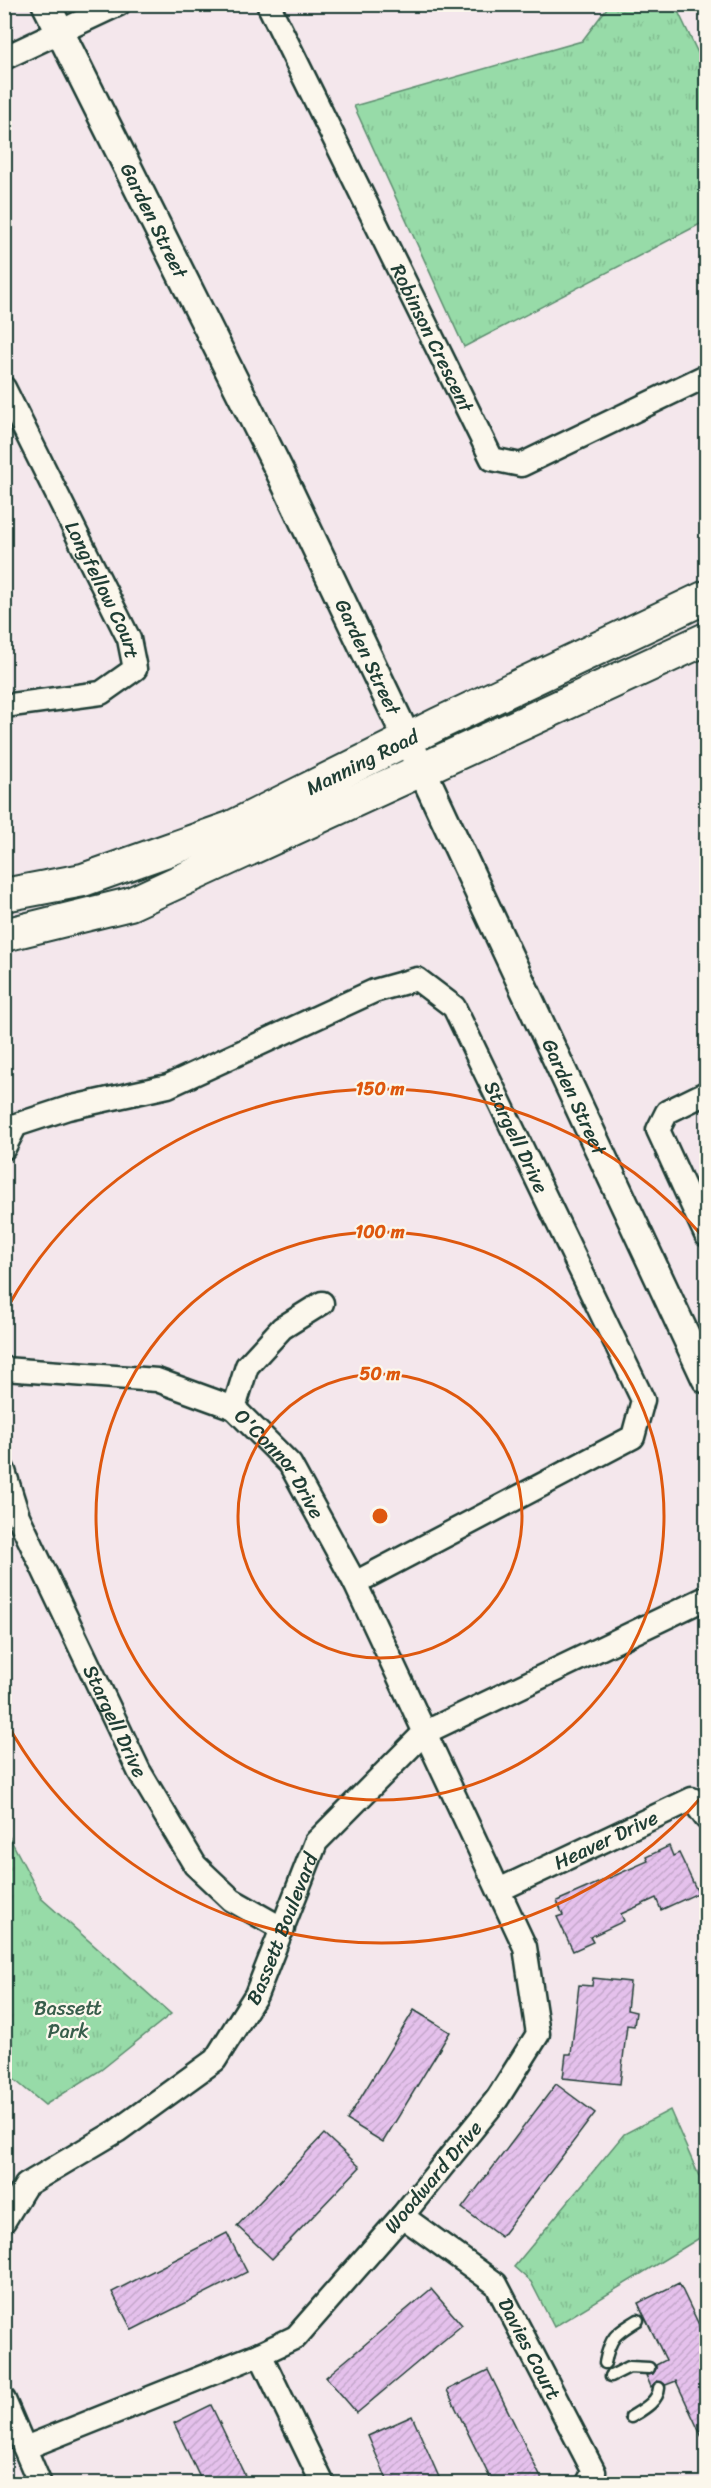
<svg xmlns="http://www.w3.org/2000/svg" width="711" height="2488" font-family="Sriracha,sans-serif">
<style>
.park{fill:url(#park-tufts);stroke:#5b8c6e;stroke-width:1.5}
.building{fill:url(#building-hatch);stroke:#1f3d34;stroke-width:1.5}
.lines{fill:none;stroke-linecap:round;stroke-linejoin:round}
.service-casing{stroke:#1f3d34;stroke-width:15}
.minor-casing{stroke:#1f3d34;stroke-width:27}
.tertiary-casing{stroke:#1f3d34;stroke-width:32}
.secondary-casing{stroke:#1f3d34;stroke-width:36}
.service{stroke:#fbf7ec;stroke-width:10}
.minor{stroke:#fbf7ec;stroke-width:22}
.tertiary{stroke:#fbf7ec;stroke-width:27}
.secondary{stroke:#fbf7ec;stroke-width:32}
.ring{fill:none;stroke:#de580e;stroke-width:3}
.labels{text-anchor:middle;stroke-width:4.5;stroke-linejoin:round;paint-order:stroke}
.street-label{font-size:20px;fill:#1f3d34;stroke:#fbf7ec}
.park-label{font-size:20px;fill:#375d4b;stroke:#fbf7ec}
.centre{fill:#de580e;stroke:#fbf7ec;stroke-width:3}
.ring-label{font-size:18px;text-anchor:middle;font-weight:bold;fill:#de580e;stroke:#fbf7ec;stroke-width:4.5;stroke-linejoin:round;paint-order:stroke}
</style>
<defs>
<pattern id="park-tufts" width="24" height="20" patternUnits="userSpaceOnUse" patternTransform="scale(1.5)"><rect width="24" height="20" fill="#97dba8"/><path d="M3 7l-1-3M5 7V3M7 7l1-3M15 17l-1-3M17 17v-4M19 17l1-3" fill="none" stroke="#82bd91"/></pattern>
<pattern id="building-hatch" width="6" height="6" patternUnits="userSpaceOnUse" patternTransform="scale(1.5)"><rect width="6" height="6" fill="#e5c1ec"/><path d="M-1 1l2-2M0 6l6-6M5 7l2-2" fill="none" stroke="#c4a7cb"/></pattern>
</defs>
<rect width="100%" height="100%" fill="#f4e7ec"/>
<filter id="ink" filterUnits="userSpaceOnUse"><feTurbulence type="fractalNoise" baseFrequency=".0167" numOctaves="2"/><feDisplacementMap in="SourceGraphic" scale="12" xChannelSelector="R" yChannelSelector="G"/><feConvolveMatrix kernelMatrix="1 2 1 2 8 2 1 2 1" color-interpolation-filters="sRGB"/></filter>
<g filter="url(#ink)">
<g class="park">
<polygon points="610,4 675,5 706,70 706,221 464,347 354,106 582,41"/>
<polygon points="5,1829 42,1899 171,2014 101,2070 45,2105 5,2072"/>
<polygon points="670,2110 706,2192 706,2234 554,2327 531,2282 514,2267 624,2134"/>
</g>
<g class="building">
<polygon points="669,1846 673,1856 679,1853 698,1893 661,1910 656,1898 621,1914 624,1921 590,1937 593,1942 573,1951 557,1917 563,1915 557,1901 648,1861 646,1857"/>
<polygon points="593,1978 630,1982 627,2010 636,2012 634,2026 627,2025 620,2084 563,2078 566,2054 571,2054 579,1985 592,1986"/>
<polygon points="414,2010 450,2032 383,2142 347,2120"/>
<polygon points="556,2084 595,2113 501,2237 462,2208"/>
<polygon points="324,2134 360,2167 272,2259 237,2226"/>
<polygon points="227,2233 247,2272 132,2330 112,2292"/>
<polygon points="679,2283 702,2331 706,2329 706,2446 676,2381 666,2385 657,2381 651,2387 646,2375 653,2374 656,2369 656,2365 666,2360 638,2303"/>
<polygon points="431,2289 462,2325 357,2413 326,2377"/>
<polygon points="488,2370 544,2484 493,2484 447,2390"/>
<polygon points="211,2405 249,2484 203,2484 174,2423"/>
<polygon points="412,2416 442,2484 389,2484 368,2436"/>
</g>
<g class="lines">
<defs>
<g id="service">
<path d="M 605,2363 C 610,2337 615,2334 638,2320"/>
<polyline points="611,2376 629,2367 649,2368"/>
<path d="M 631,2417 C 642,2410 658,2402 659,2388"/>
</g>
<g id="minor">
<path id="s1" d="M 268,4 L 492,459 L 521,465 L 706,376"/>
<polyline points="4,58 119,4"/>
<path id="s2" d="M 4,388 L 129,639 L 135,669 L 101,693 L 4,706"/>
<polyline points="706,1093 667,1112 658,1130 706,1235"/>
<path id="s3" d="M 4,1148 L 16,1125 L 68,1108 L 168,1086 L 374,991 L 417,979 L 454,1007 L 643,1400 L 633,1437 L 355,1583"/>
<path id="s4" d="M 4,1369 L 157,1380 L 234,1408 L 290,1464 L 355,1583 L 525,1947 L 538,2034 L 497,2099 L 402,2216 L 296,2337 L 260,2354 L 25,2448"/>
<polyline points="234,1408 247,1366 282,1328 322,1303"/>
<path id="s5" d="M 4,1471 L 18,1516 L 139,1771 L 195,1865 L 232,1900 L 283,1929"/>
<path id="s6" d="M 499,1890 L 692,1799 L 706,1818"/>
<path id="s7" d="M 402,2216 L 496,2284 L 594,2472 L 587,2484"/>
<path id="s8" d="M 4,2221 L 26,2185 L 117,2131 L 215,2060 L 256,1995 L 316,1842 L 424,1733 L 706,1598"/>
<polyline points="260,2354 323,2484"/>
<polyline points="4,2400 40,2484"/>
</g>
<g id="tertiary">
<path id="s9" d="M 46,4 L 280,472 L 422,770 L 706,1379"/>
</g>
<g id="secondary">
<path id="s10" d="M 4,895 L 83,880 L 230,828 L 438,724 L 706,597"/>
<polyline points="4,935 130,904 706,639"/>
</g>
</defs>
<use href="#service" class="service-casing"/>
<use href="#minor" class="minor-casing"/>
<use href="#tertiary" class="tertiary-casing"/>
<use href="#secondary" class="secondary-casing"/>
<use href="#service" class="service"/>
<use href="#minor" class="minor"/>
<use href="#tertiary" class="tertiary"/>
<use href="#secondary" class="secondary"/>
</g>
</g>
<g class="ring">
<circle cx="380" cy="1516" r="142"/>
<circle cx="380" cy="1516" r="284"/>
<path d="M705 1793A427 427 0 0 1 5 1720M5 1312A427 427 0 0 1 705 1239"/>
</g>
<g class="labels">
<g class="street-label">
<text dy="7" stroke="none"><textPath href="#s9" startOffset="242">Garden Street</textPath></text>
<text dy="7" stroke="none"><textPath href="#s1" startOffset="372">Robinson Crescent</textPath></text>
<text dy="7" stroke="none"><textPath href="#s2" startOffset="225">Longfellow Court</textPath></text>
<text dy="7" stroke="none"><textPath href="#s9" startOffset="728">Garden Street</textPath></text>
<text dy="7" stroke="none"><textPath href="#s10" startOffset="384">Manning Road</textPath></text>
<text dy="7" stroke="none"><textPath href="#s9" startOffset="1214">Garden Street</textPath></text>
<text dy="7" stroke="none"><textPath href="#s3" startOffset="645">Stargell Drive</textPath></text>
<text dy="7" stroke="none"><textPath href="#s4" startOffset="308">O'Connor Drive</textPath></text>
<text dy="7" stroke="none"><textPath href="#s5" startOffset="274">Stargell Drive</textPath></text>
<text dy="7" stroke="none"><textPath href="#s6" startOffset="118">Heaver Drive</textPath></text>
<text dy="7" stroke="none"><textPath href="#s8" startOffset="417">Bassett Boulevard</textPath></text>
<text transform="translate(433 2177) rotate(-50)" y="7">Woodward Drive</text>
<text dy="7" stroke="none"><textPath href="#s7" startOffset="189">Davies Court</textPath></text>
</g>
<g class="park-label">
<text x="68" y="2015">Bassett<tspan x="68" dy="23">Park</tspan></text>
</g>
</g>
<circle cx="380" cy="1516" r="9" class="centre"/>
<g class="ring-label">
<text x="380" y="1095">150 m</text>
<text x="380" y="1238">100 m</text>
<text x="380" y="1380">50 m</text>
</g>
<rect width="711" height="2488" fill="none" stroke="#fbf7ec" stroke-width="24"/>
<rect x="12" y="12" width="687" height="2464" fill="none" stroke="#1f3d34" stroke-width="2" filter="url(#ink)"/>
</svg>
